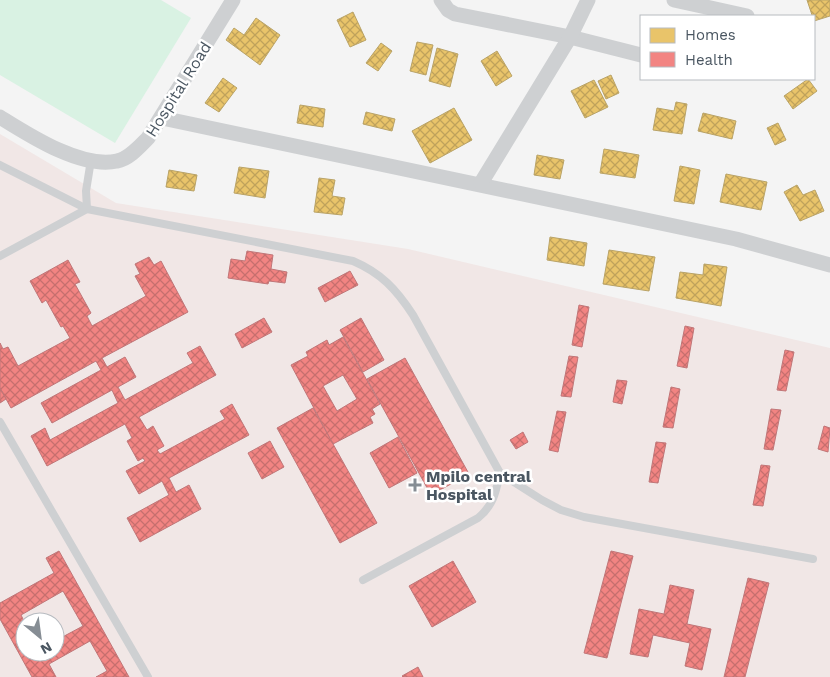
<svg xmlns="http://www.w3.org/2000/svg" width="830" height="677" font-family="'Work Sans',sans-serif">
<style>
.medical{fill:#f1e7e6;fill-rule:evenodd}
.garden{fill:#d9f2e3}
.homes{fill:url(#homes-cross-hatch);stroke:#b9a367}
.health{fill:url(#health-cross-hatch);stroke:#c07678;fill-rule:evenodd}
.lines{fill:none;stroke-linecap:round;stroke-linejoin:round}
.lane{stroke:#ced0d2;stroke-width:8}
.street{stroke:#ced0d2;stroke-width:15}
.poi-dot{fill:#868d94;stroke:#fff;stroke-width:2}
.labels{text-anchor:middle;stroke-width:5;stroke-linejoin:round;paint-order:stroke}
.street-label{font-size:16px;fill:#4a5661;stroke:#fff}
.poi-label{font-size:16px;font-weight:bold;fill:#4a5661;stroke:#fff;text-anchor:start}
</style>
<defs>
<pattern id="homes-cross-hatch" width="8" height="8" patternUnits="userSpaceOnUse" patternTransform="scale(1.25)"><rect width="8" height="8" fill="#e9c46a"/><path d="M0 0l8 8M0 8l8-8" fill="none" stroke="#bfa25b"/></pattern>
<pattern id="health-cross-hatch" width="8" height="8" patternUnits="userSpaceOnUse" patternTransform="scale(1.25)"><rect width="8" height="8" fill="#f28482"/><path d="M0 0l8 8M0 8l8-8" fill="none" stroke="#c66f6e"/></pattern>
</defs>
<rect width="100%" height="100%" fill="#f4f4f4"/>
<path class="medical" d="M 0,134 L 116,203 L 408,249 L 830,348 L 830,677 L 0,677 ZM 25,622 L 55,622 L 55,652 L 25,652 Z"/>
<polygon class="garden" points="0,0 161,0 191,18 115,143 0,75"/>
<g class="homes">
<polygon points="807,0 830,0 830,16 814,21"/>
<polygon points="353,12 366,40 350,47 337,20"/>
<polygon points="256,18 280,35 260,65 226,40 234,28 244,35"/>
<polygon points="417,42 433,45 426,75 410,71"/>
<polygon points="381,43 392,51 378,71 366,63"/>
<polygon points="437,48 458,54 450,87 429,81"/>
<polygon points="497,51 512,76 496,86 481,61"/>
<polygon points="611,75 619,93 606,99 598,81"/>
<polygon points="223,78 237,88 219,112 205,103"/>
<polygon points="808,79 817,91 793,109 784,96"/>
<polygon points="594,80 608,107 585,118 571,91"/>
<polygon points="676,102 687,104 682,134 653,130 657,108 674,111"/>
<polygon points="300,105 325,109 323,127 297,123"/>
<polygon points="454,108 472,140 430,163 412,131"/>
<polygon points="366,112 395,119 392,131 363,124"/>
<polygon points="703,113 736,121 732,139 698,131"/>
<polygon points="778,123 786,140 775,145 767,128"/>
<polygon points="604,149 639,155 635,178 600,173"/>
<polygon points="537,155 564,160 560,179 534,175"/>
<polygon points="680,166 700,170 694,204 674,201"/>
<polygon points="239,167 269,171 265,198 234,193"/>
<polygon points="169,170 197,175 194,191 166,187"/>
<polygon points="726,174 767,182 761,210 720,202"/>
<polygon points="319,178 335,180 332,196 345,198 342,215 314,212"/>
<polygon points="797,185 803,195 815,190 824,211 800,221 784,192"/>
<polygon points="550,237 587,243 584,266 547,260"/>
<polygon points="609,250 655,257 649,291 603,284"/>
<polygon points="704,264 727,267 721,306 676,298 680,272 703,275"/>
</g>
<g class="health">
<polygon points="247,251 273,255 271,269 287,272 285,283 269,281 268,284 228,278 231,259 245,261"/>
<polygon points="149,257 154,265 161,261 188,312 102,358 107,367 125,357 136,377 118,387 125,400 193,363 187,353 200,346 216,375 139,417 147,430 153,426 164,446 157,450 160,454 225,419 220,411 232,404 249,435 169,478 176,492 189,485 201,509 140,542 127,518 169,495 162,481 139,494 126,471 145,461 143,458 138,461 127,441 132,438 125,424 47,466 31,436 45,428 50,440 118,403 112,390 52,423 41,403 101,370 96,361 11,408 0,388 0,343 3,349 8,347 18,366 70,338 63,326 61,327 46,300 42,303 30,281 68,260 80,282 75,284 91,313 87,316 92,326 146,296 135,276 140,274 135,264"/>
<polygon points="350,271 358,285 325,302 318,288"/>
<polygon points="579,305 589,307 582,347 572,345"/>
<polygon points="264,318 272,332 242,348 235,334"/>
<polygon points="361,318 384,360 363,372 340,330"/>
<polygon points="685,326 694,328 687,368 677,366"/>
<path d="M 343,337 L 380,404 L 372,409 L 375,414 L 370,417 L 373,423 L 333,444 L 291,365 L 308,356 L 306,352 L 327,340 L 329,345 ZM 343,375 L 357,399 L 337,411 L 323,386 Z"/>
<polygon points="785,350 794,352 786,391 777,390"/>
<polygon points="569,356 578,357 571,397 561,396"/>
<polygon points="405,358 469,474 431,495 367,379"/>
<polygon points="617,380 627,381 622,404 613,402"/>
<polygon points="671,387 680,389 673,428 663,427"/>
<polygon points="0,388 6,399 0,403"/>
<polygon points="313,408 377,523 340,543 277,428"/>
<polygon points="771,409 781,410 773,450 764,449"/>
<polygon points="557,411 566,412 558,452 549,450"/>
<polygon points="824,426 830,428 828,452 818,449"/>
<polygon points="523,432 528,442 516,449 510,440"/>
<polygon points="398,437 417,473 389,488 370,453"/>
<polygon points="270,441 284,467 262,479 248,453"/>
<polygon points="656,442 666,443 658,483 649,482"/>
<polygon points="761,465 770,466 763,506 753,505"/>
<path d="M 59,551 L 129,677 L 96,677 L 107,671 L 90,641 L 49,664 L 56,677 L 32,677 L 0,619 L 0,603 L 54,573 L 46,558 ZM 63,591 L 83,626 L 55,641 L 55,652 L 25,652 L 25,623 L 21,615 Z"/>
<polygon points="611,551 633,556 607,658 584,653"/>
<polygon points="453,561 476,602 432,627 409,586"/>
<polygon points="748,578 769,583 745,677 724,677"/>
<polygon points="670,585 694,590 687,624 711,629 702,670 685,666 690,643 653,635 648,657 630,654 639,609 664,614"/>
<polygon points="418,667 423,677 403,677 402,676"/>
</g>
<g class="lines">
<g class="lane">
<path d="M 0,165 L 87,209 L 353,261 C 381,273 396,289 413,315 L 500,473 L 542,500 L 561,510 L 584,517 L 813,559"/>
<polyline points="0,256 87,209 86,191 91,160"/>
<polyline points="0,422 148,677"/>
<path d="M 363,580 L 478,518 C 494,505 496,491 500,473"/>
</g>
<g class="street">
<polyline points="441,0 448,10 455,14 570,37 641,55"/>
<polyline points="674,0 747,16"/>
<path d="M 0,117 C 29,135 81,169 117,161 C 129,159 140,146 148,138 L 233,0"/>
<polyline points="162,118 736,239 830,265"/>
<polyline points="481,183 570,37 588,0"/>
</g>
</g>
<path class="poi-dot" d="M412.5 477.5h5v5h5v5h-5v5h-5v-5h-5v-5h5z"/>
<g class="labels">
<g class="street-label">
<text transform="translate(178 89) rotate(-58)" y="6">Hospital Road</text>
</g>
<g class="poi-label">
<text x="426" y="482">Mpilo central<tspan x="426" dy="18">Hospital</tspan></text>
</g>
</g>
<rect x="640" y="15" width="175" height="65" fill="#ffffff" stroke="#b7bbc0"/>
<rect x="650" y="28" width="25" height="15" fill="#e9c46a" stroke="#b7bbc0"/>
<text x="685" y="40" font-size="15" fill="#4a5661">Homes</text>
<rect x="650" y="52" width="25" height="15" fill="#f28482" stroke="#b7bbc0"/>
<text x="685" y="65" font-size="15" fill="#4a5661">Health</text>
<g transform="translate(40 637) rotate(151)"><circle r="24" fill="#ffffff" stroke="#b7bbc0"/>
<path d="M0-4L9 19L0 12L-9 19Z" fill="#868d94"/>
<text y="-8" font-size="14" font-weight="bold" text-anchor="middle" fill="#4a5661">N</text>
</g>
</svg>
